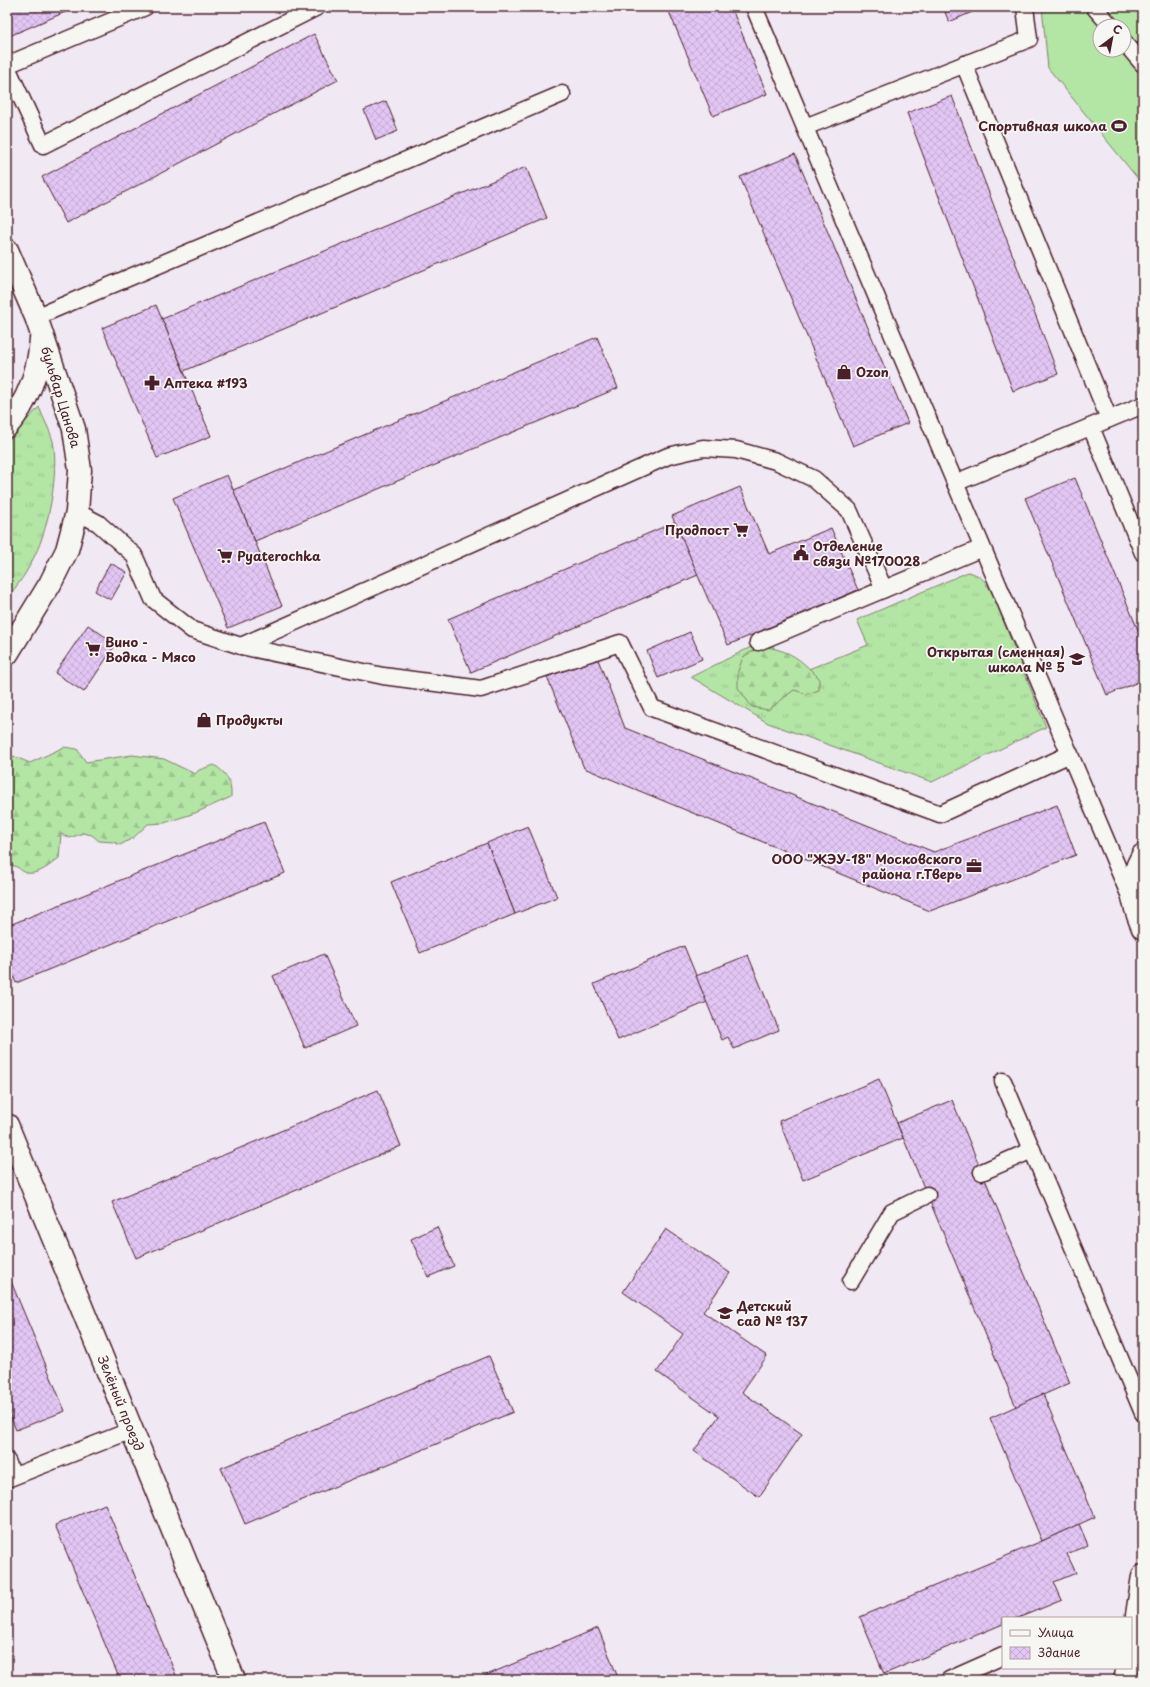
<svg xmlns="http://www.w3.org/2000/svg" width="1150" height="1687" font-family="'Playpen Sans',sans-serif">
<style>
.grass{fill:url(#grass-tufts);stroke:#7e8268}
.forest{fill:url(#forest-firs);stroke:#7e8268}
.pitch{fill:#b3e5a5;stroke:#7e8268;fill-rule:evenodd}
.building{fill:url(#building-cross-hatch);stroke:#4a1f2b}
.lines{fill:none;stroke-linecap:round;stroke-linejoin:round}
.lane-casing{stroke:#4a1f2b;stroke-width:19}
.street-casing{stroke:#4a1f2b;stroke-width:25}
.primary-casing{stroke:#4a1f2b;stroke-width:25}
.lane{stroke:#f6f6f2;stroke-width:16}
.street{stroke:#f6f6f2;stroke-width:22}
.primary{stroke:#f6f6f2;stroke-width:22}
.labels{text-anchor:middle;stroke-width:3.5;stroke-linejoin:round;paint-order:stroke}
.poi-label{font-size:13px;font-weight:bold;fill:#4a1f2b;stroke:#f6f6f2;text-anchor:start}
.street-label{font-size:13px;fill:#4a1f2b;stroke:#f6f6f2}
</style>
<defs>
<pattern id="grass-tufts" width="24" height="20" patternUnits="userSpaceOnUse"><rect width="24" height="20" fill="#b3e5a5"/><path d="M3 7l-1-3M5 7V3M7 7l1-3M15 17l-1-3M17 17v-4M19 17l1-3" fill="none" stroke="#9bc48e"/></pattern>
<pattern id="forest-firs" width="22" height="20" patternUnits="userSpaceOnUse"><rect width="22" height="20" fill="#b3e5a5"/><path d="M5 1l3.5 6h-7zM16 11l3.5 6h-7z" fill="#9bc48e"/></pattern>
<pattern id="building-cross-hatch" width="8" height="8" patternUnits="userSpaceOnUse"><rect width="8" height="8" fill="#e2c6f4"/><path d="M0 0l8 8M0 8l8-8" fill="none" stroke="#c3aad1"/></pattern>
</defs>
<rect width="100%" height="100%" fill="#f0e8f3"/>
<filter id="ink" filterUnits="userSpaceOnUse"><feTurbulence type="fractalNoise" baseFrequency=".025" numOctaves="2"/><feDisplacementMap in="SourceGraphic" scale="8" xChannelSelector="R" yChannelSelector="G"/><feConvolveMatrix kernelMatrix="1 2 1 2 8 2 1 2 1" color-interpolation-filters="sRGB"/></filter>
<g filter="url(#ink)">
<g class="grass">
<path d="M 39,407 C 43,418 50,430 53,441 C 59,472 49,527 35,555 C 28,571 18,585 7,598 L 7,442 Z"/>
<path d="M 968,572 C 982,575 987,583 993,595 L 1046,727 L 932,782 L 768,723 L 691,677 L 769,638 L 789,677 L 868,645 L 857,620 Z"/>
</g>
<g class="forest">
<path d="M 761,646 C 791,651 798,657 819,678 L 819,690 L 807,694 L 794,690 L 768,710 L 752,707 L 738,688 L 738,671 L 743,657 Z"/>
<path d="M 64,747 L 77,749 L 86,762 L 132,755 L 164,759 L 195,774 L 199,770 L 214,765 C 226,772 232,782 231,797 L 195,813 L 164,823 L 148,824 L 133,838 L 120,845 L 113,842 L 99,841 L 92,835 L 83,833 L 70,838 L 61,834 L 59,858 C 50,865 39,875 27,873 C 19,871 20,865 7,865 L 7,766 L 13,756 L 30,763 Z"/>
</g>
<path class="pitch" d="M 1042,7 L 1143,7 L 1143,185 L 1048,68 ZM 1100,26 L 1124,26 L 1124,50 L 1100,50 Z"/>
<g class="building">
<polygon points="7,7 77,7 7,37"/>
<polygon points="667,7 731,7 767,94 713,116"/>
<polygon points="943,7 984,7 949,22"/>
<polygon points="314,34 338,80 66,223 42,177"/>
<polygon points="1143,38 1143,52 1136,44"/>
<polygon points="952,96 1058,374 1013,391 907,113"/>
<polygon points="386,101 398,131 376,140 364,110"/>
<polygon points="795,154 908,423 853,446 740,177"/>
<polygon points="526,167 547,218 184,371 162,319"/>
<polygon points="156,305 211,436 157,458 102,328"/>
<polygon points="597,337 618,388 255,541 233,490"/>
<polygon points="227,475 282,606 228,628 173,498"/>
<polygon points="1075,478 1143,642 1143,680 1107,695 1025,498"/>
<polygon points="740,487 769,554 831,528 858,590 728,645 672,516"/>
<polygon points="675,522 698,575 471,672 448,619"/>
<polygon points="110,563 127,572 111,600 95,591"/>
<polygon points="88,625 116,644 84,692 55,673"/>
<polygon points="690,632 702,659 658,678 647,651"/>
<polygon points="597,657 625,728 934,852 1057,805 1076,855 930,911 584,768 547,677"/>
<polygon points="264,822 285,873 16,983 7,960 7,926"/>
<polygon points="528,826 557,897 515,914 487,843"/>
<polygon points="487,843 515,914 420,953 391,882"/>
<polygon points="684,946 707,1002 618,1040 594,984"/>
<polygon points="324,954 356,1026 305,1048 273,976"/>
<polygon points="748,955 779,1030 734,1049 728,1037 722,1040 696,976"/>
<polygon points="879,1079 903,1138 803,1180 779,1121"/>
<polygon points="378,1090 401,1146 136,1258 112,1202"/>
<polygon points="952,1100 1070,1383 1016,1407 897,1123"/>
<polygon points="437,1227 454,1266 428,1277 411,1239"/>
<polygon points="666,1229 730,1273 703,1312 767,1356 742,1392 802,1434 759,1497 694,1451 719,1416 657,1372 683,1334 623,1292"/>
<polygon points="7,1272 65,1411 16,1430 7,1408"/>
<polygon points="489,1356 513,1412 245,1524 221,1468"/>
<polygon points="1043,1394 1095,1517 1042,1541 990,1418"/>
<polygon points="105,1504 178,1680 120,1680 55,1525"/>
<polygon points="1079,1524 1088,1545 1067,1554 1076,1573 1054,1582 1062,1600 1018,1618 1003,1618 1003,1624 884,1674 860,1617 1042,1541"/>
<polygon points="598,1628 619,1680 475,1680"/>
</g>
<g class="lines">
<defs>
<g id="lane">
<polyline points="754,7 1131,899"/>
<polyline points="1096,7 1095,8 1111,26"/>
<polyline points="1124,42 1143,64"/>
<polyline points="964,64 1109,419"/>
<polyline points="7,65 145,7"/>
<polyline points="7,67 43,145 317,7"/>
<polyline points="805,127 1029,39 1025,7"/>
<polyline points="36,317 562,94"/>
<polyline points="1091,427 1143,553"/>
<polyline points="955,483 1143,405"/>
<polyline points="77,512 98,523 134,555 153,599 192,630 241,646 383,676 481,689 620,643 652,708 940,814 1070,754"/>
<polyline points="758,642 982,548"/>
<polyline points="241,646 668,456 703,448 736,450 776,461 814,479 849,510 884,589"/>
<polyline points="1003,1081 1143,1413"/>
<polyline points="982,1172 1032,1150"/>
<polyline points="851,1281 892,1212 927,1195"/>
<polyline points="7,1461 13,1476"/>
<polyline points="7,1479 132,1430"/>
<polyline points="949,1680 1003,1656"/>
</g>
<g id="street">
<path d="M 1143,855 C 1127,883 1131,900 1143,928"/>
<polyline points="7,1125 234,1680"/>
<polyline points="1131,1654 1143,1576"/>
<polyline points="1125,1680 1128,1668"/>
</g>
<g id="primary">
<polyline points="7,250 36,317 74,429 80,470 77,512 67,550 50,584 7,654"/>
<path d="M 7,426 C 28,402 39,370 41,339"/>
</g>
</defs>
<use href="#lane" class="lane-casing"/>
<use href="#street" class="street-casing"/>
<use href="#primary" class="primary-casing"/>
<use href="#lane" class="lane"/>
<use href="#street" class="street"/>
<use href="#primary" class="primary"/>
</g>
</g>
<defs>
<symbol id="stadium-bare" viewBox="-9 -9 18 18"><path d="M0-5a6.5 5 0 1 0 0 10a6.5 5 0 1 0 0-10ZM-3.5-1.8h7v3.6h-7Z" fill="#4a1f2b" stroke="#f6f6f2" stroke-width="2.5" paint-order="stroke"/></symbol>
<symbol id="shop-bare" viewBox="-9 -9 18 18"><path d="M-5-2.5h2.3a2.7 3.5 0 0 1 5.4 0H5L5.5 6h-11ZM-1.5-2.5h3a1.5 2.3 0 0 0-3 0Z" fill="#4a1f2b" stroke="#f6f6f2" stroke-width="2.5" paint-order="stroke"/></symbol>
<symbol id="pharmacy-bare" viewBox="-9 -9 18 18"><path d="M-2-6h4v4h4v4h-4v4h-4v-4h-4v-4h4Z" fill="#4a1f2b" stroke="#f6f6f2" stroke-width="2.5" paint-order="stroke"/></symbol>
<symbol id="supermarket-bare" viewBox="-9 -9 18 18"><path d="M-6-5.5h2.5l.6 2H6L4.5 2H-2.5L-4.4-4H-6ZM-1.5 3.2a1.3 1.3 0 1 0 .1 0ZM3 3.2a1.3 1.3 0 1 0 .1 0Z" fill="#4a1f2b" stroke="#f6f6f2" stroke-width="2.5" paint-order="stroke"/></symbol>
<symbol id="civic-bare" viewBox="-9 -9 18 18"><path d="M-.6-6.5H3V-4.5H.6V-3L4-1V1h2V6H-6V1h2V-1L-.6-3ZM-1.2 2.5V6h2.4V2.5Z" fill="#4a1f2b" stroke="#f6f6f2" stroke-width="2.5" paint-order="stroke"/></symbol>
<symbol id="school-bare" viewBox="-9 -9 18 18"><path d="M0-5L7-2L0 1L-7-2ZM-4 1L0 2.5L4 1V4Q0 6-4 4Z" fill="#4a1f2b" stroke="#f6f6f2" stroke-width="2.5" paint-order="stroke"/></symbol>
<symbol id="office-bare" viewBox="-9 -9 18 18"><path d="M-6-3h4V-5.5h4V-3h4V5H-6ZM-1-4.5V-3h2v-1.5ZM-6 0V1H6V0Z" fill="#4a1f2b" stroke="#f6f6f2" stroke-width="2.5" paint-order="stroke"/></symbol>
</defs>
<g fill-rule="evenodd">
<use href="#stadium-bare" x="1108" y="115" width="22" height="22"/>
<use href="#shop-bare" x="833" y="361" width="22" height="22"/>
<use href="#pharmacy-bare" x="141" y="372" width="22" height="22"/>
<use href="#supermarket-bare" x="730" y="519" width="22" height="22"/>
<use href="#civic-bare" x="790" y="542" width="22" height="22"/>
<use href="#supermarket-bare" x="214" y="545" width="22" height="22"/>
<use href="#supermarket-bare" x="82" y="638" width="22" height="22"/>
<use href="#school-bare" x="1066" y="648" width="22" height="22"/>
<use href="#shop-bare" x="193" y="709" width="22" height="22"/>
<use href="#office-bare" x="963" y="855" width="22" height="22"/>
<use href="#school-bare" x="714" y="1302" width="22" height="22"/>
</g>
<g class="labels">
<g class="poi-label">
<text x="1107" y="131" text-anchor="end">Спортивная школа</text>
<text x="856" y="377">Ozon</text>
<text x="164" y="388">Аптека #193</text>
<text x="729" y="535" text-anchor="end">Продпост</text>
<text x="813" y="551">Отделение<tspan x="813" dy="15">связи №170028</tspan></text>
<text x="237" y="561">Pyaterochka</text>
<text x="105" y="647">Вино -<tspan x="105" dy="15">Водка - Мясо</tspan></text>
<text x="1065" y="657" text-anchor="end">Открытая (сменная)<tspan x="1065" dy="15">школа № 5</tspan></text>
<text x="216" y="725">Продукты</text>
<text x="962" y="864" text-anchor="end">ООО "ЖЭУ-18" Московского<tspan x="962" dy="15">района г.Тверь</tspan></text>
<text x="737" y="1311">Детский<tspan x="737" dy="15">сад № 137</tspan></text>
</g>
<g class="street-label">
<text transform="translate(61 397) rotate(73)" y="5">бульвар Цанова</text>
<text transform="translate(121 1403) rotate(68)" y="5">Зелёный проезд</text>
</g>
</g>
<rect width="1150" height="1687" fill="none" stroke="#f6f6f2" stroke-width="24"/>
<rect x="12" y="12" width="1126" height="1663" fill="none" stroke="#4a1f2b" stroke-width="1.5" filter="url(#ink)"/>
<rect x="1002" y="1617" width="130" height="52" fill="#f6f6f2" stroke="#b1a0a2"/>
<rect x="1010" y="1630" width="20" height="6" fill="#f6f6f2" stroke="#b1a0a2"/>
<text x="1038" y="1637" font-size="12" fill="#4a1f2b">Улица</text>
<rect x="1010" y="1647" width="20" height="12" fill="url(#building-cross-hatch)" stroke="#b1a0a2"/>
<text x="1038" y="1657" font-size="12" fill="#4a1f2b">Здание</text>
<g transform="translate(1112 38) rotate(32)"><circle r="19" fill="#f6f6f2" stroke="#b1a0a2"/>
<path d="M0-3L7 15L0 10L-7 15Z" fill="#4a1f2b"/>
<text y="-6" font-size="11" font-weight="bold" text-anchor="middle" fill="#4a1f2b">С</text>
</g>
</svg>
